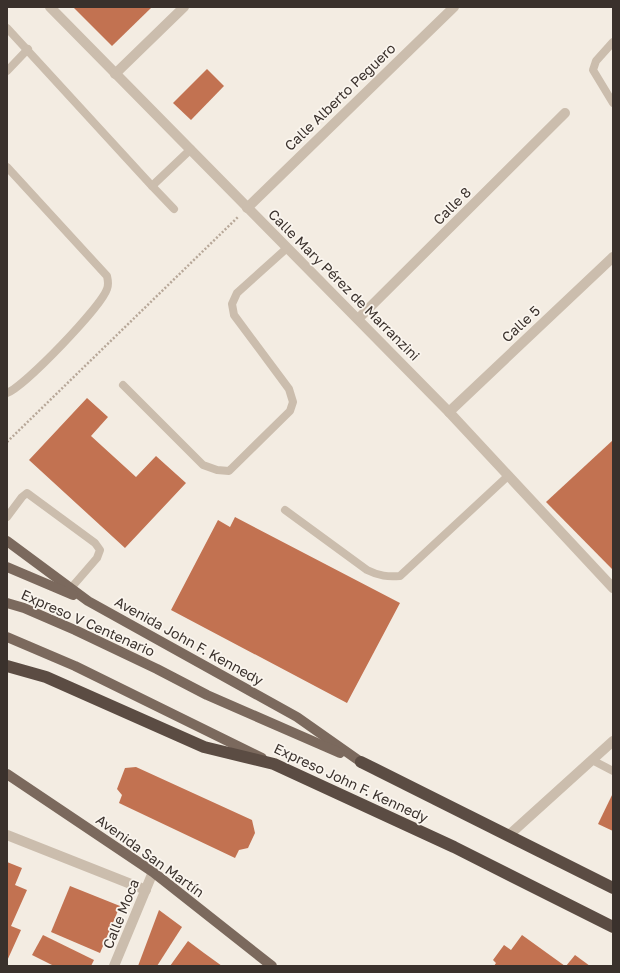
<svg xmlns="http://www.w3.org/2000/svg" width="620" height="973" font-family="'Golos Text',sans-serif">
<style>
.building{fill:#c27251}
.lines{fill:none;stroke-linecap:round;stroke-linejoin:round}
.path{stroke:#b7a798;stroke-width:2.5;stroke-dasharray:2 2;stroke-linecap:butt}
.lane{stroke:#cbbdad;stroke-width:8}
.street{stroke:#cbbdad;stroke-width:10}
.primary{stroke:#7b695d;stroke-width:10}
.highway{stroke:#5b4c43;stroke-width:12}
.labels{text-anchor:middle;stroke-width:3.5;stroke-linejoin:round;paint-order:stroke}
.street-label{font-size:14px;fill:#3a312c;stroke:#faf5ee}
</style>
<rect width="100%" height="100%" fill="#f3ece2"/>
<g class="building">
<polygon points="73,7 152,7 112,46"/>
<polygon points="207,69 224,86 191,120 173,103"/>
<polygon points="87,398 108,417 91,436 136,477 156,456 186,483 125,548 29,460"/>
<polygon points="613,440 613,570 546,502"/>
<polygon points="235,517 400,603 347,703 171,610 218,520 230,527"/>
<polygon points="136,767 252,820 255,833 248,848 239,850 235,858 119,803 122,795 117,789 125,768"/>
<polygon points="613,793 613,831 598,824"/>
<polygon points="7,862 22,868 15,885 27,890 11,926 21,930 7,961"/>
<polygon points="70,886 120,906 100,953 51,932"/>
<polygon points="159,910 182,927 157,966 138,966"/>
<polygon points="43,935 94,960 91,966 54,966 32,955"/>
<polygon points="522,935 565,966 494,966 496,963 493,960 504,945 511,950"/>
<polygon points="188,941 204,953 222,966 170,966"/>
<polygon points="575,955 590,966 566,966"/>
</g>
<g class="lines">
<polyline class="path" points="7,442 238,217"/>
<g class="lane">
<polyline points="7,28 152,186 191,149"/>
<polyline points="613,42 596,61 593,70 613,103"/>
<polyline points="7,71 28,49"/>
<path d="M 7,167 L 107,276 C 108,281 109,284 107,289 C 101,307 25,386 7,393"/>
<polyline points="152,186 174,209"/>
<polyline points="123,385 203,465 217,470 229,471 290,411 293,402 289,389 234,315 232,304 237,293 287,248"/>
<path d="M 285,510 L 367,570 C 379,576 388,577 400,576 L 508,476"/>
<polyline points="7,517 22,497 27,493 95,543 100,550 97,558 71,588"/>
<polyline points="592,760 613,771"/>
</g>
<g class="street">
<polyline points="50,7 449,412 613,588"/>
<polyline points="115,74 184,7"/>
<polyline points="247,208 454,7"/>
<polyline points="358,319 565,113"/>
<polyline points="449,412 613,257"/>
<polyline points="7,835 146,890"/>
<polyline points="509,835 613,741"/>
<polyline points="114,966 153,872"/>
</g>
<g class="primary">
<polyline points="7,541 88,601 297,717 361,762"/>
<polyline points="7,567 73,595"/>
<polyline points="7,603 24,608 75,630 157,669 207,695 340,753"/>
<polyline points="7,637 75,666 262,758"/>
<polyline points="7,774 153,872 272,966"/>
</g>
<g class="highway">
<polyline points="7,666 46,677 204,747 274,764 454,847 613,927"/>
<polyline points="361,762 613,888"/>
</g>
</g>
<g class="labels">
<g class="street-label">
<text transform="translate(340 97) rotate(-44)" y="5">Calle Alberto Peguero</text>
<text transform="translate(452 206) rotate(-45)" y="5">Calle 8</text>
<text transform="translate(344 285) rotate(45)" y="5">Calle Mary Pérez de Marranzini</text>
<text transform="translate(521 324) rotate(-43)" y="5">Calle 5</text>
<text transform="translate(88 623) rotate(24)" y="5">Expreso V Centenario</text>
<text transform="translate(189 641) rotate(29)" y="5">Avenida John F. Kennedy</text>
<text transform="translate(351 783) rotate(25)" y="5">Expreso John F. Kennedy</text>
<text transform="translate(150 856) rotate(36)" y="5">Avenida San Martín</text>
<text transform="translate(121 914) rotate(-68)" y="5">Calle Moca</text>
</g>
</g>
<rect width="620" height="973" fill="none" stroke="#3a312c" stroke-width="16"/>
</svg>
